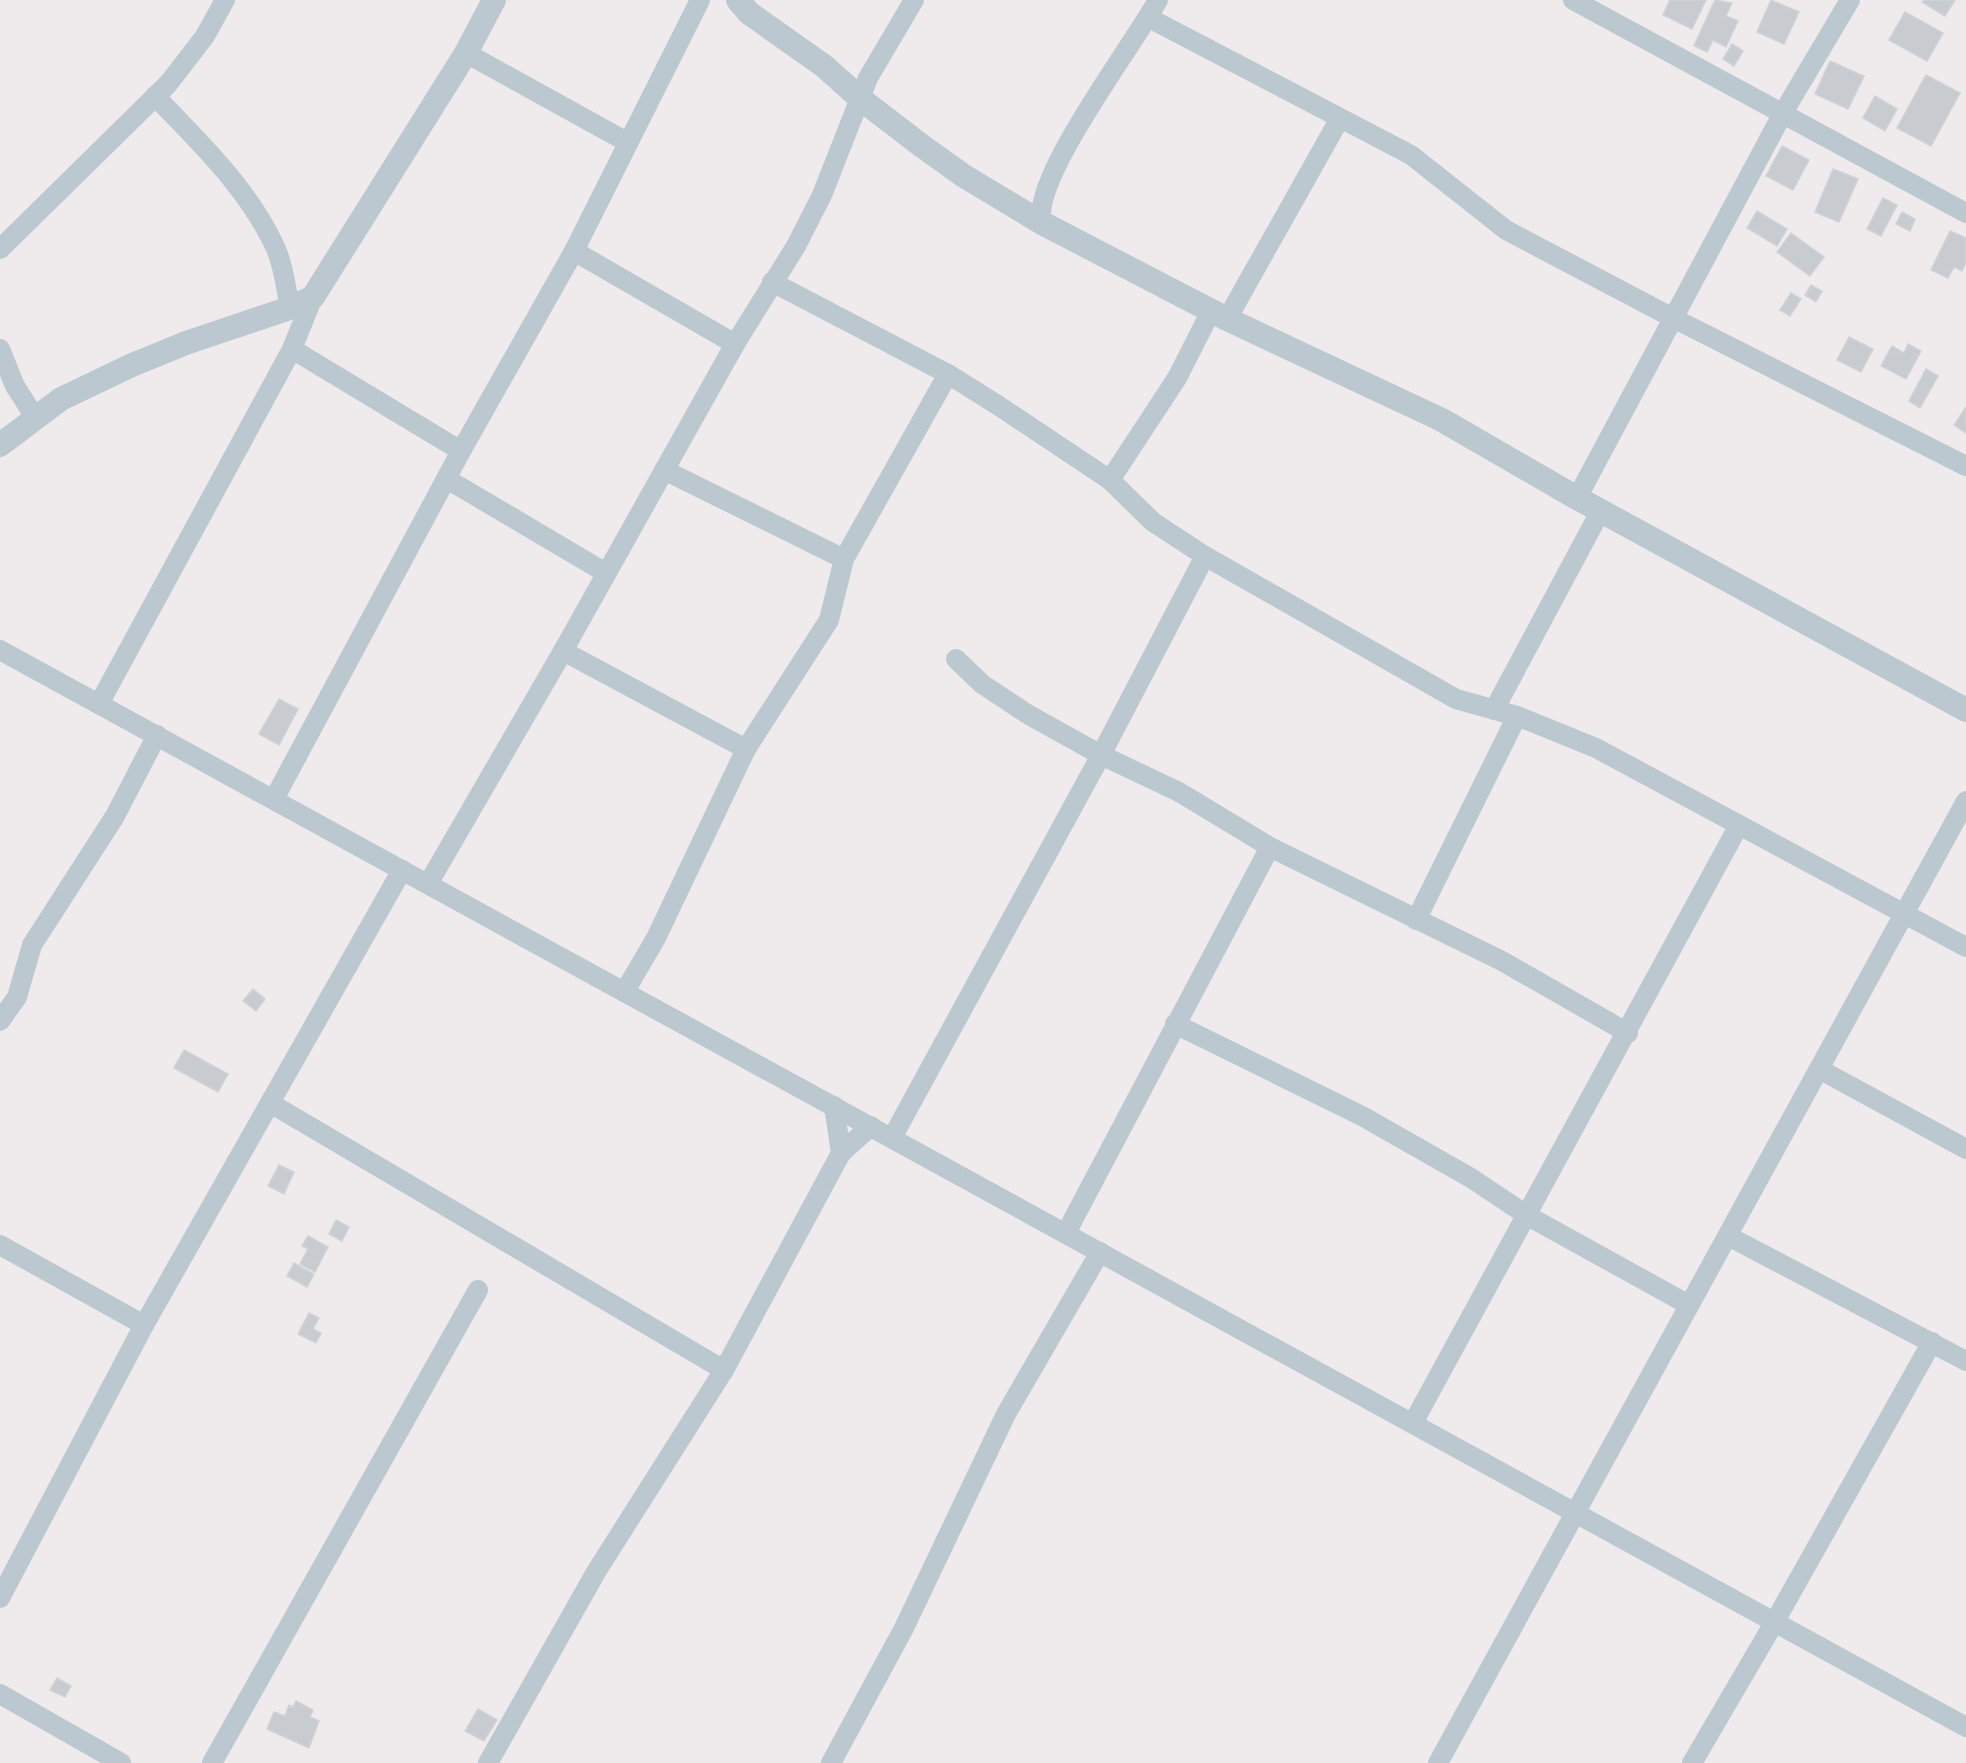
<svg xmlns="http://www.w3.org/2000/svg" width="1966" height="1763" font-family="'Exo 2',sans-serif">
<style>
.building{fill:#c8ccd1;stroke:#cfd2d8;stroke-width:1.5}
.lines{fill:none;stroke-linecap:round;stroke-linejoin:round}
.minor{stroke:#bbc8cf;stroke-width:20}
.tertiary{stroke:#bbc8cf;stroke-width:24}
</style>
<rect width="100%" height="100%" fill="#efebec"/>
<g class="building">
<polygon points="1670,0 1706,0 1692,29 1663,15"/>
<polygon points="1715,0 1732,3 1726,16 1738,21 1726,47 1713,40 1707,52 1694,46"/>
<polygon points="1771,0 1799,12 1784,44 1757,32"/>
<polygon points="1924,0 1955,0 1945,16 1922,2"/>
<polygon points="1905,12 1943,33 1927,61 1889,40"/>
<polygon points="1732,44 1743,51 1734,66 1723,59"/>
<polygon points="1830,61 1864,76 1848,109 1815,94"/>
<polygon points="1926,75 1960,93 1931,146 1897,128"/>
<polygon points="1875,96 1897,109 1885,131 1863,118"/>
<polygon points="1782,146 1809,160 1793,190 1766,176"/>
<polygon points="1833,169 1858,179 1839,222 1815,212"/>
<polygon points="1883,198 1897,205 1881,236 1867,229"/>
<polygon points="1757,211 1787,229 1777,246 1747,228"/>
<polygon points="1902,212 1915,219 1910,231 1896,224"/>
<polygon points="1950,231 1966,238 1966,262 1962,271 1954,267 1948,278 1931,270"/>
<polygon points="1791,233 1824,257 1810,276 1777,252"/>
<polygon points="1811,285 1822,291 1816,302 1805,295"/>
<polygon points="1791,293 1801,299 1790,316 1780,310"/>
<polygon points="1849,337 1873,349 1861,372 1837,360"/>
<polygon points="1908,344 1921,351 1906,379 1881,366 1892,346 1904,353"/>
<polygon points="1926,369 1938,376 1920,408 1909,401"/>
<polygon points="1966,407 1966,433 1954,425"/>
<polygon points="279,699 298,709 279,745 259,734"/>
<polygon points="253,989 265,999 256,1011 243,1001"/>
<polygon points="184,1050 228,1074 218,1092 174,1068"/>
<polygon points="279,1165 294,1172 284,1194 268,1186"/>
<polygon points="336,1220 349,1227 342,1241 329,1234"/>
<polygon points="308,1236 328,1247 315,1272 300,1264 308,1249 302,1246"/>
<polygon points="294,1263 314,1274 307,1287 287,1276"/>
<polygon points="309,1313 319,1318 313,1329 321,1333 316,1343 298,1334"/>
<polygon points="57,1678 71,1686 65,1697 50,1690"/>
<polygon points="296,1701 313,1710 310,1717 319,1721 309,1748 267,1729 274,1712 285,1716 289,1705 293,1707"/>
<polygon points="478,1709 497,1720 484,1741 465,1731"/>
</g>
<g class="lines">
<g class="minor">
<polyline points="1573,0 1966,213"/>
<polyline points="1149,18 1411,155 1506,230 1675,319 1966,466"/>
<polyline points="466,53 627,142"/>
<path d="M 155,96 C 200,143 249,189 276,249 C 284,267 286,289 290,308"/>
<path d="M 1042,223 C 1030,180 1134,44 1158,0"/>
<polyline points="0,249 168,84 205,36 225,0"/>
<polyline points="574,251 735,344"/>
<polyline points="772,282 948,374 999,406 1110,480 1153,522 1205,556"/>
<polyline points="1227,319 1339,120"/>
<polyline points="0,349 15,386 36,419"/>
<polyline points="292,349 461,451"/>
<polyline points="664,470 844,559"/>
<polyline points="447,479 606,573"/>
<polyline points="1110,480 1177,378 1211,311"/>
<polyline points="1577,498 1783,113 1850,0"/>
<polyline points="0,650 1966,1727"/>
<polyline points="563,651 746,749"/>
<polyline points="956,659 982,684 1029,715 1101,755 1179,792 1270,847 1502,961 1628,1033"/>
<polyline points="99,704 292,349 313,297"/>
<polyline points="1494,710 1601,510"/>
<polyline points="274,799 461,451 574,251 700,0"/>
<polyline points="428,884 563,651 735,344 796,246 822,195 868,78 914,0"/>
<polyline points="1416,920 1517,716"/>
<polyline points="625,991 656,938 746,749 829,620 844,559 948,374"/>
<polyline points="0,1021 17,997 32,945 115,816 157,735"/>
<polyline points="1175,1024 1362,1116 1471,1178 1528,1216 1689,1305"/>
<polyline points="1819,1069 1966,1149"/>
<polyline points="270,1103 724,1370"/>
<polyline points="834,1106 841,1153"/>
<polyline points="892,1138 1101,755 1205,556 1456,699 1517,716 1596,748 1966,947"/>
<polyline points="1066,1233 1270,847"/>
<polyline points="1728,1236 1966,1361"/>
<polyline points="0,1245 144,1325"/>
<polyline points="1413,1423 1739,825"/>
<polyline points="0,1598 144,1325 402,870"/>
<polyline points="0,1694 121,1763"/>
<polyline points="212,1763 478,1290"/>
<polyline points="488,1763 596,1572 724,1370 841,1153 871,1126"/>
<polyline points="831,1763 904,1628 1006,1414 1100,1252"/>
<polyline points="1438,1763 1966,801"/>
<polyline points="1692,1763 1774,1623 1932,1342"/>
</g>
<g class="tertiary">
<polyline points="738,0 749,13 824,66 862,100 922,146 964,176 1042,223 1227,319 1442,420 1577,498 1966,710"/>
<polyline points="0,445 61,399 132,365 186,343 290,308 313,297 466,53 494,0"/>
</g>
</g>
</svg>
